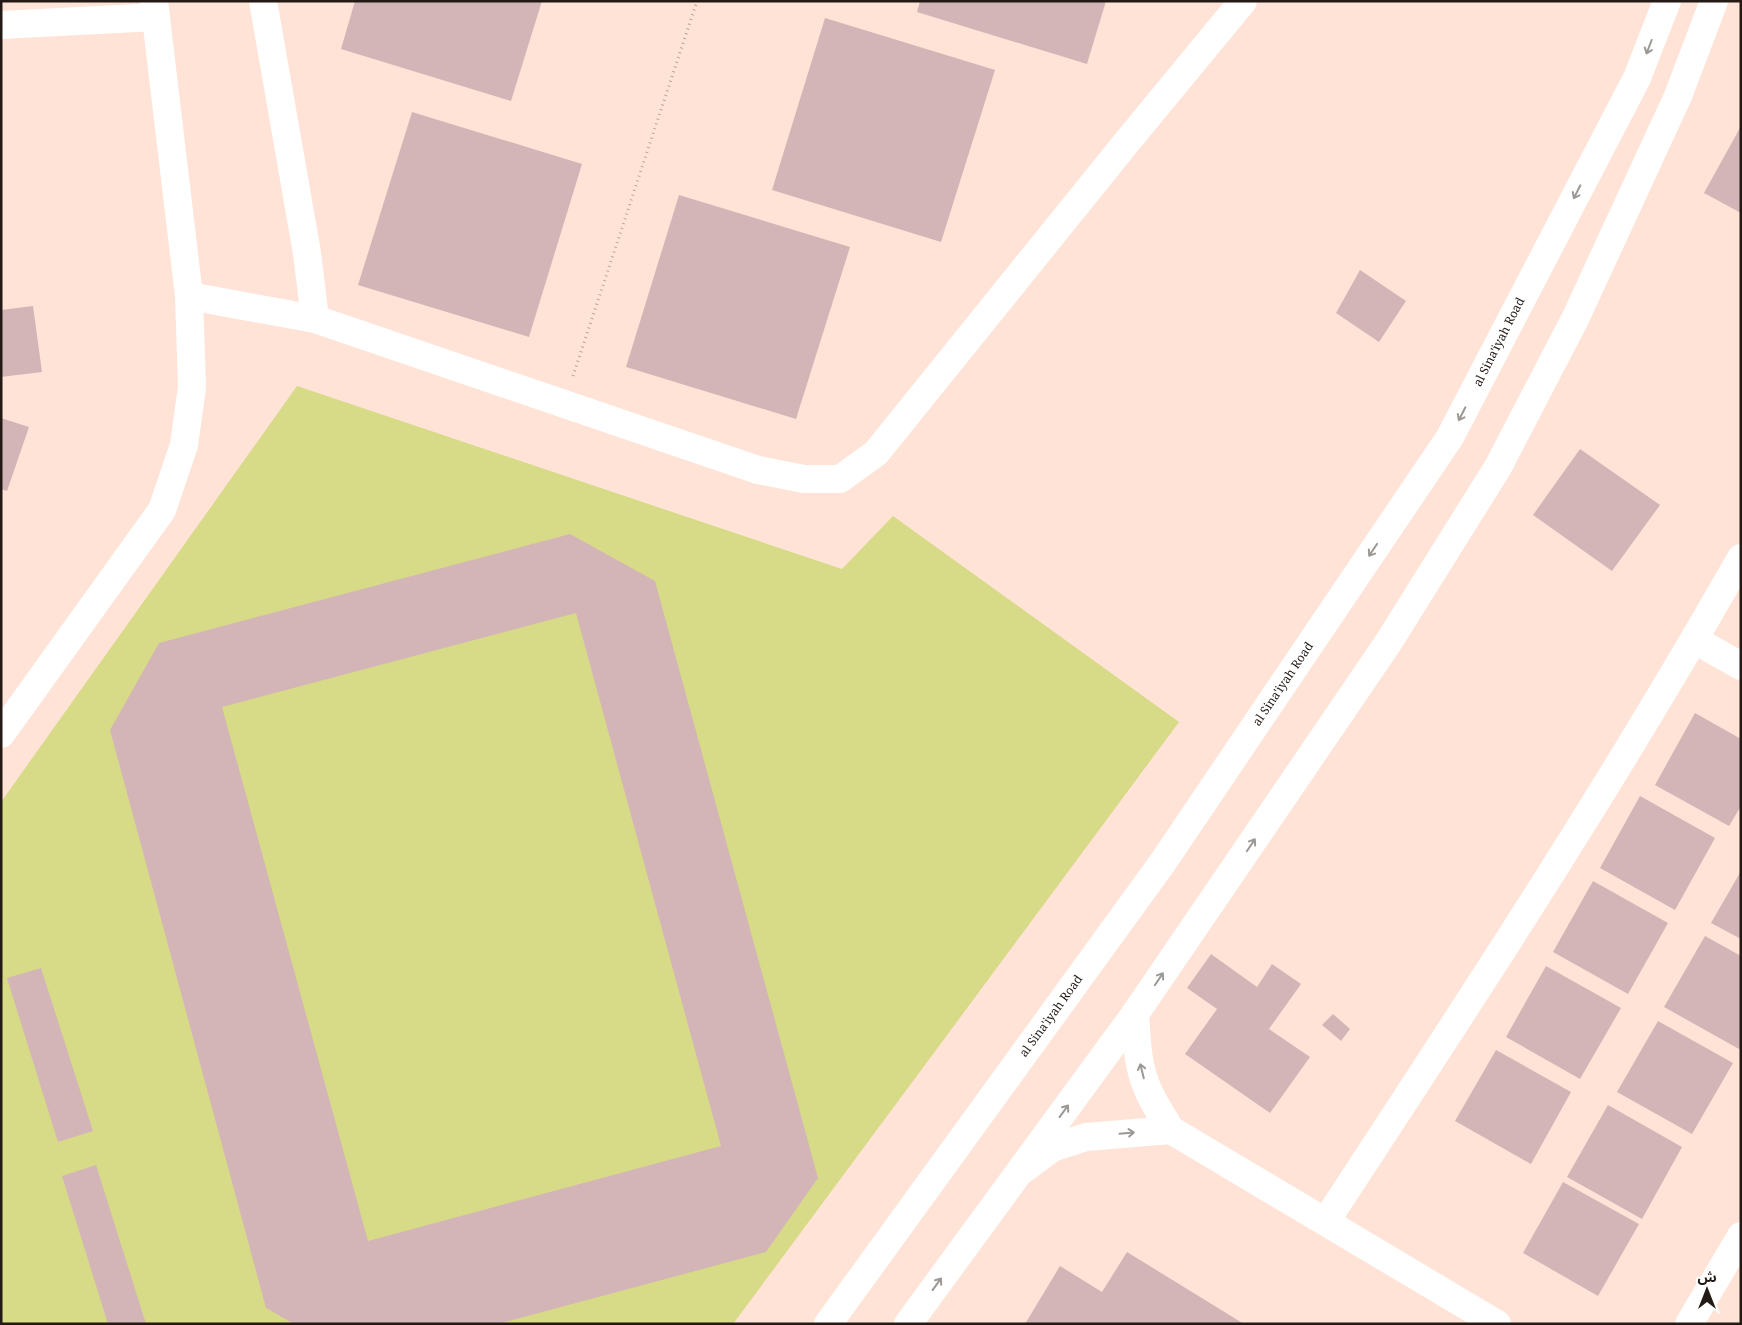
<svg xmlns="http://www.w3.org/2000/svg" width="1742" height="1325" font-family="'Noto Serif','Noto Sans Arabic',serif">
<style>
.green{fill:#d7da86}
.building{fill:#d4b5b7;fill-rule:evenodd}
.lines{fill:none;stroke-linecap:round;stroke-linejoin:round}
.path{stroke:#baa49a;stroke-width:3;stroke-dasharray:1 4;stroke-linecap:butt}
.street{stroke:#fff;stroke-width:28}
.secondary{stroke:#fff;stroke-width:28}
.highway{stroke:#fff;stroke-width:28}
.oneway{stroke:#9c9896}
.labels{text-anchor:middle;stroke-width:4;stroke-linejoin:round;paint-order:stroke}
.street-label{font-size:12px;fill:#231915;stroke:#fff}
</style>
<rect width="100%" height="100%" fill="#ffe3d6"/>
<polygon class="green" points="297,386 842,569 893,516 1179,722 733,1324 1,1324 1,802"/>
<g class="building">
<polygon points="355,1 542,1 511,101 341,49"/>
<polygon points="920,1 1106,1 1087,64 917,12"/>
<polygon points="825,18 995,70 941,242 772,190"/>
<polygon points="412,112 582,164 529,337 358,285"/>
<polygon points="1741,126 1741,213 1704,193"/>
<polygon points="679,195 850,247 796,419 626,367"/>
<polygon points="1360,270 1406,301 1379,342 1336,313"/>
<polygon points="33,306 42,372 1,377 1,310"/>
<polygon points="1,418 29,427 7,491 1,489"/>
<polygon points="1580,449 1660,505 1612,571 1533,515"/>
<path d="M 570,534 L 655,581 L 818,1178 L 766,1252 L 498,1324 L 294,1324 L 266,1308 L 110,730 L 159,643 ZM 576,613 L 721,1146 L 368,1241 L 222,707 Z"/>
<polygon points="1695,713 1741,739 1741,806 1729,826 1655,785"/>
<polygon points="1640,796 1715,838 1675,910 1600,868"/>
<polygon points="1741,871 1741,939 1711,923"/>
<polygon points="1593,881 1668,923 1628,994 1553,952"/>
<polygon points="1705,936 1741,956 1741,1047 1739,1049 1664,1007"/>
<polygon points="1211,954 1257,987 1272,964 1301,984 1269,1029 1310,1057 1270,1113 1185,1054 1217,1009 1187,988"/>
<polygon points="1546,966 1621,1008 1580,1079 1506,1037"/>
<polygon points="41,968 93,1131 58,1142 7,978"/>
<polygon points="1333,1014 1350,1029 1341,1041 1322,1025"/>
<polygon points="1658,1021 1733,1063 1692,1134 1617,1092"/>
<polygon points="1496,1050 1571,1092 1531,1164 1455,1121"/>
<polygon points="1608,1105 1682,1147 1642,1219 1567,1177"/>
<polygon points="96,1165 146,1324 108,1324 62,1176"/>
<polygon points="1563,1182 1639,1224 1598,1296 1523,1253"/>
<polygon points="1127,1252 1244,1324 1025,1324 1060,1266 1102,1292"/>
</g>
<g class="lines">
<polyline class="path" points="573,376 697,1"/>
<g class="street">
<polyline points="263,1 307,253 315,319"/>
<polyline points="1,25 156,17"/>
<polyline points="189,296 315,319 758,470 804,479 840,479 876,453 1126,143 1243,1"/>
<polyline points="1695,640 1741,666"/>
</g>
<g class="secondary">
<polyline points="1,734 162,510 184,445 192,387 189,296 154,1"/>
<path d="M 1135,1014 C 1137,1038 1137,1063 1146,1085 C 1152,1101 1162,1116 1171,1130 L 1497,1324"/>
<polyline points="1024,1169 1052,1148 1086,1137 1171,1130"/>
<path d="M 1326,1221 C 1469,1003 1612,785 1741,558"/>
<polyline points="1689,1324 1741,1236"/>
</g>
<g class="highway">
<polyline points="828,1324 1163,862 1450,437 1637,78 1667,1"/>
<polyline points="908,1324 1135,1014 1388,643 1498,467 1575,319 1678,96 1714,1"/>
</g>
</g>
<defs><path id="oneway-shaft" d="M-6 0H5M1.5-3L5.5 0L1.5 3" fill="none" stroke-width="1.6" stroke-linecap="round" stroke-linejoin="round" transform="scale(1.25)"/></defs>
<g class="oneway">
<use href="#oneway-shaft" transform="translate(1649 47) rotate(111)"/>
<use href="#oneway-shaft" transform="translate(1577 192) rotate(117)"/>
<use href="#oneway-shaft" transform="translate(1462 414) rotate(117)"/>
<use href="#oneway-shaft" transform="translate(1373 550) rotate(124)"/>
<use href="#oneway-shaft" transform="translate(1251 845) rotate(-56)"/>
<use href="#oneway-shaft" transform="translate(1159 979) rotate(-56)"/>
<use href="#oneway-shaft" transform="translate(1142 1071) rotate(-104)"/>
<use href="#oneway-shaft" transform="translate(1064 1111) rotate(-54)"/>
<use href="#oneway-shaft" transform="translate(1127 1133) rotate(-5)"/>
<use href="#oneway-shaft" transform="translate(937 1284) rotate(-54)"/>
</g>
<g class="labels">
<g class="street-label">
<text transform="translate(1499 342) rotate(-63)" y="4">al Sina'iyah Road</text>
<text transform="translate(1283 684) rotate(-56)" y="4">al Sina'iyah Road</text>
<text transform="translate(1051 1016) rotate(-54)" y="4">al Sina'iyah Road</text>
</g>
</g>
<rect width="1742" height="1325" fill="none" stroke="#231915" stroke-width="5"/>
<g transform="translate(1707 1290)" stroke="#ffffff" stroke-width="4" paint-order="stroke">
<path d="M0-4L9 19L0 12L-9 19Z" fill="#231915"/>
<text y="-8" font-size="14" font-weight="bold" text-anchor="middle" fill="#231915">ش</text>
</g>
</svg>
